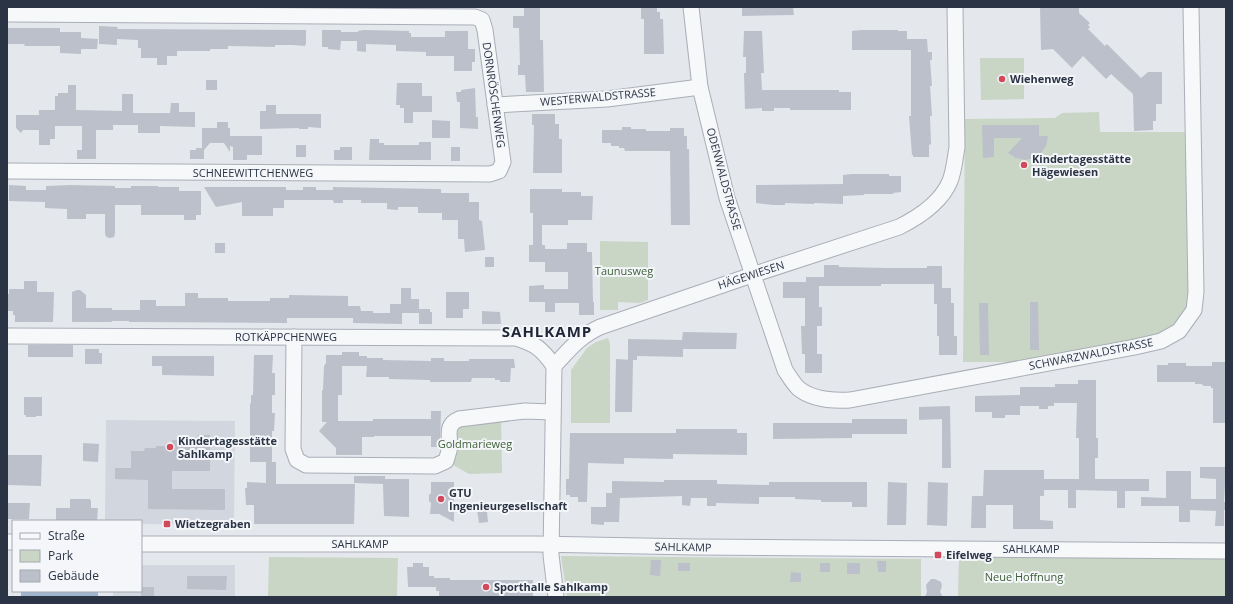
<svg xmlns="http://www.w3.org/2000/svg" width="1233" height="604" font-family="'Open Sans',sans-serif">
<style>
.built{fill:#d2d6de}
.green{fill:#c9d6c5}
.water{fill:#9fb4cc}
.building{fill:#bbc0ca}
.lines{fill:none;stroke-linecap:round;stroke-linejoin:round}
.minor-casing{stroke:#a9aeb7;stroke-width:17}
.minor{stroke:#f7f8fa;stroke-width:15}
.poi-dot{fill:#d1495b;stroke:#f4f6f9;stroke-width:1.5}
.labels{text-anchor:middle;stroke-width:4;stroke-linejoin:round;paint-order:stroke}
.poi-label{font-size:11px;font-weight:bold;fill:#2b3445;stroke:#f4f6f9;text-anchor:start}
.street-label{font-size:11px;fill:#2b3445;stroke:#f4f6f9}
.park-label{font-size:11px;fill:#3f6138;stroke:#f4f6f9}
.district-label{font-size:15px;font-weight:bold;letter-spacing:1px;fill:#1d2536;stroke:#f4f6f9}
</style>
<rect width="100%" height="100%" fill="#e4e7ec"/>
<g class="built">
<polygon points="106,420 235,421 234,525 141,524 141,521 105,521"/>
<polygon points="141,565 235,565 235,597 113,597 113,591 141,591"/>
</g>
<g class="green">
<polygon points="980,58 1024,58 1024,99 981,100"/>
<polygon points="1099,112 1100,132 1193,132 1196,292 1179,331 1049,362 963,362 965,119 1055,118 1062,113"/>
<polygon points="600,241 648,242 648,300 640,303 618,302 618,310 600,310"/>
<polygon points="608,338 610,344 610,423 571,423 571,370 587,348 596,342"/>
<polygon points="501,414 502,473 469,474 446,461 449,428"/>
<polygon points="959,555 1226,559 1226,597 958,597"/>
<polygon points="561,556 921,559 921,597 567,597"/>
<polygon points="269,557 398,558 397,597 268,597"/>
</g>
<rect class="water" x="21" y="591" width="77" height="6"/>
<g class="building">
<polygon points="524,7 540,7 540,40 543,40 544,92 526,92 525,75 518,75 518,65 520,65 519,28 513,28 513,16 524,16"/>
<polygon points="641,7 657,7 657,12 660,12 660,19 663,19 664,54 644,54 644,19 641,19"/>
<polygon points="742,7 793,7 794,15 742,16"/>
<polygon points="1040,7 1079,7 1079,13 1090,23 1088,25 1090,27 1088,29 1105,46 1107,44 1141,78 1148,72 1162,72 1162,104 1156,104 1156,121 1153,121 1153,130 1134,131 1133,94 1111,74 1106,79 1083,56 1072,68 1053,49 1041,50"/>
<polygon points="99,26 118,27 117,29 306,30 306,43 305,46 293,45 275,45 275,47 228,46 228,49 210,49 210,51 177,51 177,56 167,56 167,65 157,65 157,58 141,58 141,48 138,48 138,40 117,39 117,45 99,44"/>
<polygon points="7,28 60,28 60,32 81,32 81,38 98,39 97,49 81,49 81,54 60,53 60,46 24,46 25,44 7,44"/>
<polygon points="322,30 341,30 341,32 358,32 358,31 364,30 409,31 409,33 411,33 411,37 445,37 445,31 468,31 468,49 475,49 475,62 472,62 472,71 454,71 454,56 426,56 426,52 396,51 396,45 366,44 366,52 357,51 357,41 341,41 340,50 328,49 328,47 322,47"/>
<polygon points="861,30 898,30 898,31 907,31 907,39 927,39 928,52 932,52 932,60 930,60 932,86 930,86 932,116 930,116 931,144 929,145 929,157 913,157 913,155 912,155 909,116 911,116 911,50 852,50 852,31"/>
<polygon points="744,31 762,31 764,73 761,73 762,90 839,90 839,92 851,92 851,110 790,110 790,108 774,108 774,111 762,111 762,108 745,109 744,73 746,73 746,57 743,57"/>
<rect x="206" y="80" width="11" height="10"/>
<polygon points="397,83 422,83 422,96 432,96 432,112 413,112 413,123 404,123 404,108 400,108 400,105 396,105"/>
<polygon points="68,85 76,85 76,110 122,111 122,94 133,94 133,113 170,113 171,103 179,103 179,112 195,112 195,127 160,126 160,133 138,133 138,125 113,125 113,130 96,130 96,159 77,159 77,150 82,150 82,126 55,126 55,139 50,139 50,145 39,145 39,130 23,130 21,133 16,128 16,115 39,115 39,110 55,110 55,96 58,96 58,93 68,93"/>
<polygon points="475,88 476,117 478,117 478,129 460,128 460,102 457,102 456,92 461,92 461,90"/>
<polygon points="266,105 276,105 276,114 321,114 321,128 308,127 308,129 299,129 299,128 260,129 260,111 266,111"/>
<polygon points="532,114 555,114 555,124 559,124 559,139 562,139 562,173 533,173 534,125 532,125"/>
<polygon points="432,120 450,121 450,138 432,138"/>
<polygon points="217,122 228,122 228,128 230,128 230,136 262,136 262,155 247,155 247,160 233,160 233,147 230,146 230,152 224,143 210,143 204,150 204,159 190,159 190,150 196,150 196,148 202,148 202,128 217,128"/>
<polygon points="982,125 1039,125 1039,136 1048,136 1046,146 1041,153 1034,158 1025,160 1016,158 1008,153 1022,138 994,138 994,157 983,158"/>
<polygon points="622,127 631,127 631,129 646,129 646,131 670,131 670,128 684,128 684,136 687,136 687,149 689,149 690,225 671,225 670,151 625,151 624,148 619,148 619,146 611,146 611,143 602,143 602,130 622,130"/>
<polygon points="370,139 379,139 379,143 384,143 384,145 419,145 419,142 431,142 431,160 369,160"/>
<rect x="296" y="145" width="10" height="12"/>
<polygon points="340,147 352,147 352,160 334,160 334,150 340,150"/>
<rect x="451" y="147" width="9" height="14"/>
<polygon points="852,174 889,174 889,176 901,176 901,192 893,193 893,194 864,194 864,195 843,196 843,204 814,203 814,204 785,203 785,205 773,205 756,203 756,185 843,184 843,175"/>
<polygon points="9,185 26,186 26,190 46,190 46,186 70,185 115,186 115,188 131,188 131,186 158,186 158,187 179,187 179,191 201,191 201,215 196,215 196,220 184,220 184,215 141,215 141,205 115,205 115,233 114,237 110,238 106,237 105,233 105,214 86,214 86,219 67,219 67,209 45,208 45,202 9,201"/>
<polygon points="204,187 286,187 286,190 303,190 303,187 316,187 316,190 333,190 333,187 435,189 441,189 441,193 469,193 469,202 479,202 479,220 482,221 485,250 465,252 464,239 458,239 458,220 442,220 442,213 418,213 418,207 398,207 398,210 387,209 387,203 361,203 361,200 343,200 343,203 334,203 333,200 284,200 284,208 273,208 273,216 242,216 242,202 216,207"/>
<polygon points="530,189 562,189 562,192 581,192 581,196 593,196 592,220 568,220 568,225 542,225 542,245 545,245 545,249 567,249 567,243 587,243 587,252 592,252 593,302 594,302 594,315 579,315 579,303 555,303 555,312 545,312 545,302 529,302 529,286 544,285 544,289 568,289 568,272 545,272 545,262 529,262 529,245 533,245 533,213 530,213"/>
<rect x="215" y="243" width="10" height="10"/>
<rect x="485" y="257" width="9" height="10"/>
<polygon points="824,265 839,265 839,267 887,268 927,268 927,266 942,266 942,288 951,288 951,303 954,303 954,336 957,336 957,355 939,355 939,336 937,336 937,304 934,304 934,284 881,284 881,286 819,286 819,307 822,307 822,326 817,326 817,354 822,354 822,373 805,373 805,354 802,354 801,326 805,326 805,298 783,298 783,282 806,282 806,277 824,277"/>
<polygon points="24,281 37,281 37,292 54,292 53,322 15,322 15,315 13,315 13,311 7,311 7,294 9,294 9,289 24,289"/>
<polygon points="401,288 411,288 411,299 419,299 419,309 430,309 430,312 432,312 432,324 419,324 419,313 402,313 402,324 353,323 353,318 287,318 287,323 141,322 129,322 129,321 112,321 112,322 72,322 72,292 77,290 80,290 86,295 86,308 112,308 112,310 140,310 140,300 156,300 156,306 185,306 185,293 198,293 198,298 228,298 228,301 270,301 270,298 289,298 289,295 348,296 348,306 360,306 361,311 373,311 373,313 390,313 390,304 401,304"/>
<polygon points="446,292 469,292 469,309 463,309 463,318 446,318"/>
<polygon points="1030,302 1038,302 1039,350 1030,350"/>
<polygon points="979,303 988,303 989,355 980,355"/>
<polygon points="482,311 500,312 501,324 482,324"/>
<polygon points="683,332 737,333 736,349 683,349 683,357 637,356 637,360 628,360 628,339 682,340"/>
<rect x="28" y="345" width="45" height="12"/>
<polygon points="85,349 99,349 99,353 102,353 102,364 85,364"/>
<polygon points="342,352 359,352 359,356 367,356 367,358 383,358 383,360 431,361 431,358 444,358 444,361 469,361 469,359 514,359 515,368 511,368 510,382 500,382 500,380 495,380 495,378 472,378 471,382 430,382 430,380 389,379 389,377 366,377 367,366 342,366 342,395 338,395 338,421 373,421 373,419 431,419 431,411 441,411 440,447 431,447 431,436 374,436 374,437 362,437 362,455 336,455 336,448 319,431 327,422 322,422 322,390 323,390 324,366 326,363 326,355 342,355"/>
<polygon points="254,355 273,355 272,373 275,373 275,395 272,395 272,413 275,413 274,431 272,431 272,462 276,462 276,484 355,484 354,524 254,524 254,505 246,505 245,488 247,488 247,482 266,483 266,462 250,462 250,404 251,403 251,395 253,395"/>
<polygon points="152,356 214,356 214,376 162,375 162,366 152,366"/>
<polygon points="616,359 633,360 632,412 615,412"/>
<polygon points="1212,362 1226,362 1226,423 1213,423 1213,388 1211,388 1211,386 1205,386 1202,385 1202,384 1195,384 1195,382 1157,382 1157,365 1168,365 1168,363 1186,363 1186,366 1212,366"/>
<polygon points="1078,380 1096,380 1096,438 1098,438 1098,458 1095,458 1095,479 1149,479 1149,491 1125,491 1125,508 1117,508 1117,491 1076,490 1076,508 1068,508 1068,490 1044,490 1044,496 1040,496 1040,520 1053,521 1053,529 1013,529 1013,505 986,505 986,528 971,528 972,496 983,496 984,470 1044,470 1044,479 1079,479 1079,438 1076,438 1077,403 1054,403 1054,406 1048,406 1048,409 1039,409 1039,406 1020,406 1020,415 1005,415 1005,418 992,418 992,412 975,412 975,396 1020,395 1020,387 1055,387 1055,384 1078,384"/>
<polygon points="24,397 42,397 42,416 36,416 36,417 26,417 26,415 24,415"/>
<polygon points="950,406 951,468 942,468 942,419 919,420 919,407"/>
<polygon points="852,419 907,419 907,434 852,434 852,438 773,439 773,423 852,423"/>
<polygon points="676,429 737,429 737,433 747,433 747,455 673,454 673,459 624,458 624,464 588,463 587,502 578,502 578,497 570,497 570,495 566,495 566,479 569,479 570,433 676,433"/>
<polygon points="198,435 210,435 210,471 172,471 172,489 225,489 225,510 148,509 148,480 115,479 115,468 131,468 131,451 144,451 145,448 156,448 156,446 172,446 172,440 186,440 186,437 198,437"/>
<polygon points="83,443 99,444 98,462 83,461"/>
<polygon points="7,455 42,455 41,486 7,485"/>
<polygon points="1200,467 1226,467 1224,502 1226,502 1226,510 1224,510 1224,526 1215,526 1216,511 1190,510 1190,522 1179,522 1179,506 1141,506 1141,497 1166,498 1166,471 1191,471 1191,499 1216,499 1216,479 1200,478"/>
<polygon points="354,476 385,476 385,479 409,479 409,517 384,516 383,484 354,483"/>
<polygon points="664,480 717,480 717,484 769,485 769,482 867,482 867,507 852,507 852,502 821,502 821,500 795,499 795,497 759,497 759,504 716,503 716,506 707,506 707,498 691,498 690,506 682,505 682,496 620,498 619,522 604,522 604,525 591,524 591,507 606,507 606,493 612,493 612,481 664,482"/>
<polygon points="431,482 454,482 454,522 439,514 430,514 431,503 429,501 429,495 431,493"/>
<polygon points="888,482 907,483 906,525 887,525"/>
<polygon points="928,482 948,483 947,526 927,525"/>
<polygon points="70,499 90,499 91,501 91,508 98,508 97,521 56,521 56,508 70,508"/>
<polygon points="486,502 488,522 479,523 476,503"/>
<polygon points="7,503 30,503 29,519 7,519"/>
<polygon points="651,560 661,560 660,576 650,575"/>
<polygon points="877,561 886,561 886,572 878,572"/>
<polygon points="413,563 423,563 423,567 429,567 429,576 434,576 434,578 450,578 450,580 533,580 533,597 439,597 439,591 436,591 436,587 408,587 407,567 413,567"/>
<rect x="678" y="563" width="12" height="8"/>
<rect x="820" y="563" width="10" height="9"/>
<rect x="847" y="563" width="13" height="11"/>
<polygon points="791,572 801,573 801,582 790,582"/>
<polygon points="187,576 227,576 226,590 187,589"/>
<polygon points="931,579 935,579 941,582 942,586 940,592 943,597 925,597 927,592 926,585"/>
<rect x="141" y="587" width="13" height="10"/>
</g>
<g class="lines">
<defs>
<g id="minor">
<path d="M 691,7 L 700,87 L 727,198 L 785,370 C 789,376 793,383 798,388 C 812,400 832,401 850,400 L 1135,347 L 1161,341 L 1179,331 L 1194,310 L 1196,292 L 1191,7"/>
<polyline points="7,14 475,17 482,20 485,30 503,162 499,171 490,174 7,171"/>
<polyline points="495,105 607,99 700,87"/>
<path d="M 7,336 L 516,338 C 536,344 542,349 554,366"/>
<path d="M 294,337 L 293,449 L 297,460 L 306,465 L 435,466 L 446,461 C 447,458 448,454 449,451 C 452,438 443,426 459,419 L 525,411 L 552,412"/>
<polyline points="7,542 13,542"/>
<polyline points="141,544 535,544 696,547 1226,551"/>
<path d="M 556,597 L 551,555 L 554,366 C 569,350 580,336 600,327 L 752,275 L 899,227 C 919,217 941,203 950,181 C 954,171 955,159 957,147 L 955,7"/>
</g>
</defs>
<use href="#minor" class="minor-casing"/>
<use href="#minor" class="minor"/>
</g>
<g class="poi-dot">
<circle cx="1002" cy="79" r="4"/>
<circle cx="1024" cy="165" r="4"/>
<circle cx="170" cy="447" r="4"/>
<circle cx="441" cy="499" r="4"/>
<rect x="163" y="520" width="8" height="8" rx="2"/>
<rect x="934" y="551" width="8" height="8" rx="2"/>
<circle cx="486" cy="587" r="4"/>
</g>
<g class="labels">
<g class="poi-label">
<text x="1010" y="83">Wiehenweg</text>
<text x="1032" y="163">Kindertagesstätte<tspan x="1032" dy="13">Hägewiesen</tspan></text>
<text x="178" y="445">Kindertagesstätte<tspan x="178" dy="13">Sahlkamp</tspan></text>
<text x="449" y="497">GTU<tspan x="449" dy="13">Ingenieurgesellschaft</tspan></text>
<text x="175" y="528">Wietzegraben</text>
<text x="946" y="559">Eifelweg</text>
<text x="494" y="591">Sporthalle Sahlkamp</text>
</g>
<g class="street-label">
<text transform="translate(494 95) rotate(82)" y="4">DORNRÖSCHENWEG</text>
<text transform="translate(598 97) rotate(-5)" y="4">WESTERWALDSTRASSE</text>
<text x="253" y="177">SCHNEEWITTCHENWEG</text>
<text transform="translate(724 179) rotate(75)" y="4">ODENWALDSTRASSE</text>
<text transform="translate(751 275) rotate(-18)" y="4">HÄGEWIESEN</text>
<text x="286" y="341">ROTKÄPPCHENWEG</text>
<text transform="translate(1091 354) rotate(-11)" y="4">SCHWARZWALDSTRASSE</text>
<text x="360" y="548">SAHLKAMP</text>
<text transform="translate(683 547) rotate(1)" y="4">SAHLKAMP</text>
<text x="1031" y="553">SAHLKAMP</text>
</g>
<g class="park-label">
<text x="624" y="275">Taunusweg</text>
<text x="475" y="448">Goldmarieweg</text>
<text x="1024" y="581">Neue Hoffnung</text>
</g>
<g class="district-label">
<text x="547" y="337">SAHLKAMP</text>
</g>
</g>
<rect width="1233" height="604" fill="none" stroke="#2b3445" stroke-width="16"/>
<rect x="12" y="520" width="130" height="72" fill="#f4f6f9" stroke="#a4a8b1"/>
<rect x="20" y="533" width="20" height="6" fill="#f7f8fa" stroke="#a4a8b1"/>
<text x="48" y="540" font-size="12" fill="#2b3445">Straße</text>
<rect x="20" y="550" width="20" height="12" fill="#c9d6c5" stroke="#a4a8b1"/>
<text x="48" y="560" font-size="12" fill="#2b3445">Park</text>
<rect x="20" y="570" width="20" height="12" fill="#bbc0ca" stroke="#a4a8b1"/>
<text x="48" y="580" font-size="12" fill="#2b3445">Gebäude</text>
</svg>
